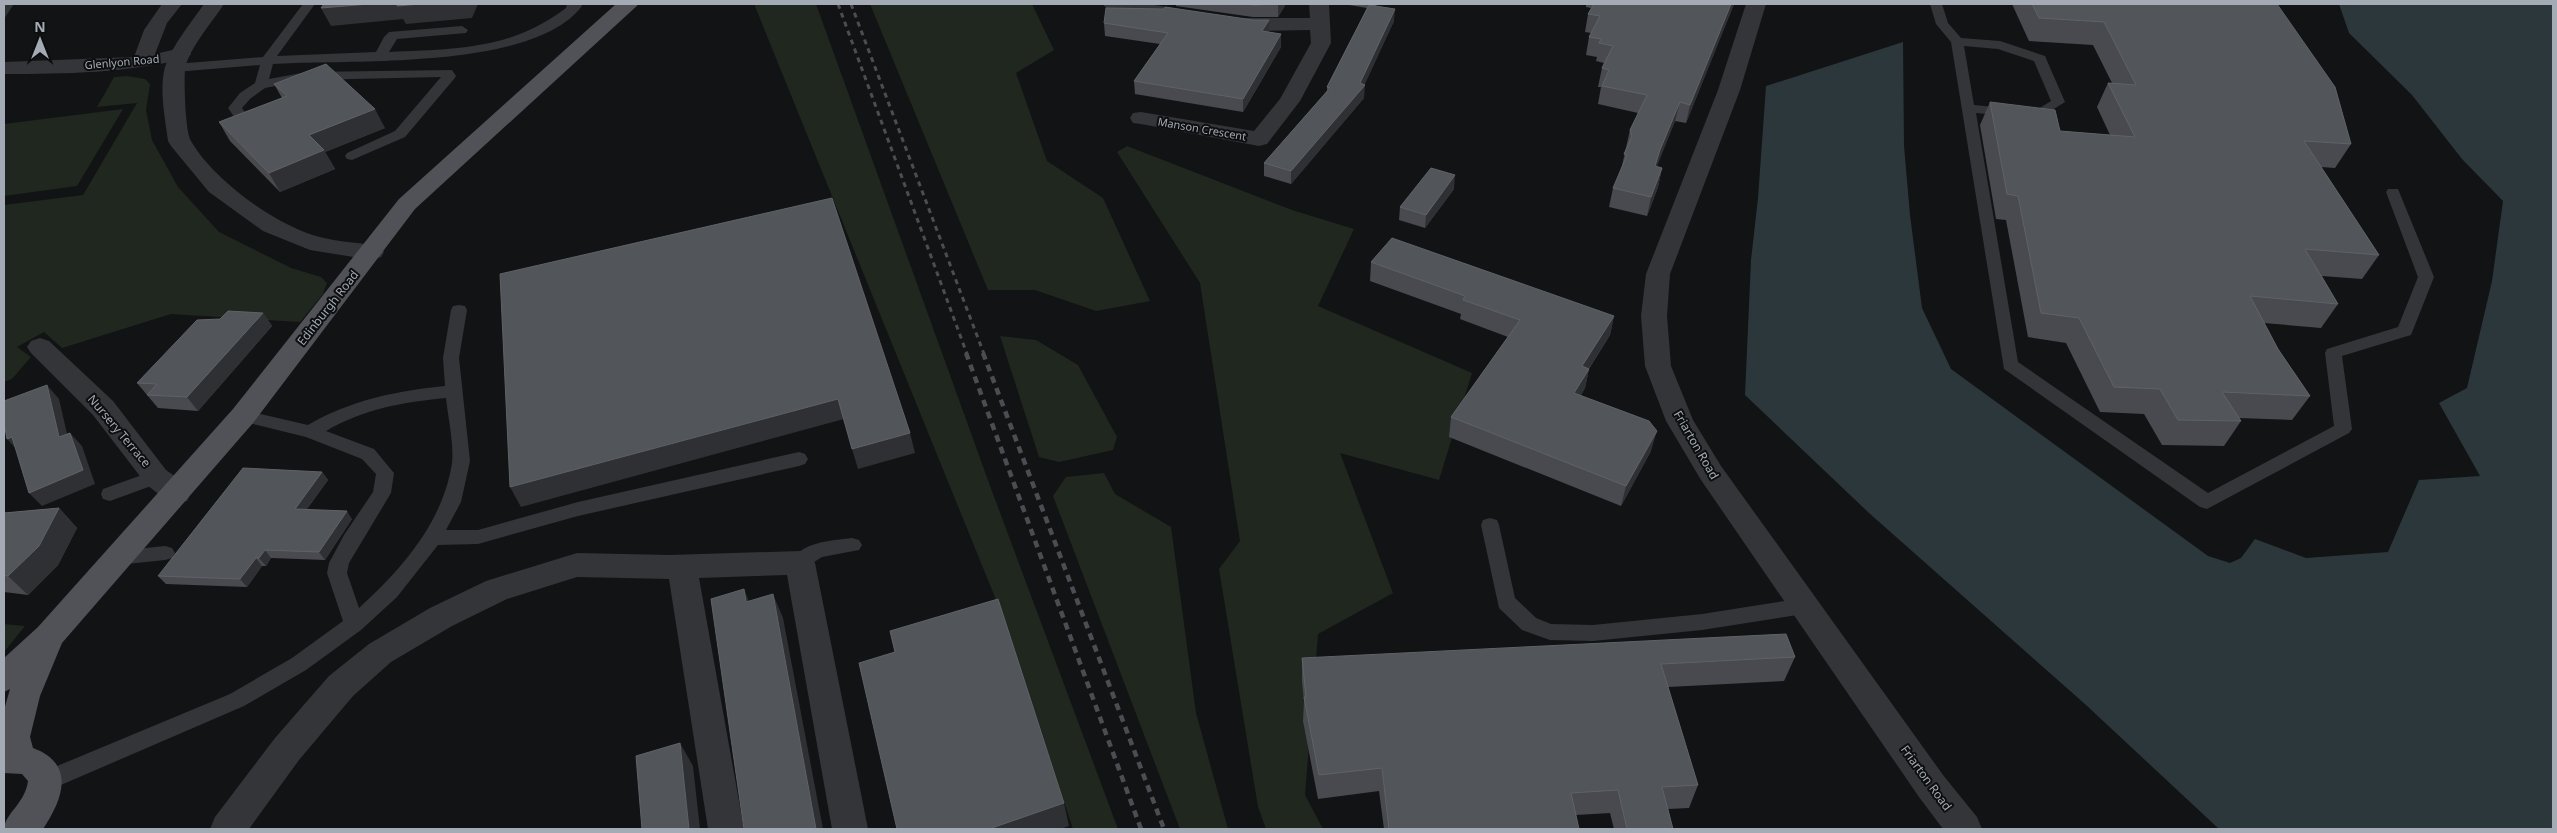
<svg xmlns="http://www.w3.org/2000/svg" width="2557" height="833" font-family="'Noto Sans',sans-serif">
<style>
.green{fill:#1f271f}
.water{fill:#2c373c}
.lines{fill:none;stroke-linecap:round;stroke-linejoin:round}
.service{fill:#333539;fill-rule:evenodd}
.minor{fill:#333539;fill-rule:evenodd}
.tertiary{fill:#333539;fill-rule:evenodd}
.primary{fill:#505258;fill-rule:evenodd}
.rail-far1{stroke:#4b4d52;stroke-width:3;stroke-dasharray:5 4.5;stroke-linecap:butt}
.rail{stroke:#4b4d52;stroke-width:4.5;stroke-dasharray:7 5.5;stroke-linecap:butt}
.wall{fill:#484a4f}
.shaded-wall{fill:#2e3033}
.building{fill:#52555a;stroke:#5f6268}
.labels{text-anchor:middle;stroke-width:4;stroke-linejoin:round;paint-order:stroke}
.far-street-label{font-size:11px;fill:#a4abb4;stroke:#0d0e0f}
.street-label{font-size:12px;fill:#a4abb4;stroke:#0d0e0f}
</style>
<rect width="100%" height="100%" fill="#121314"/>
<g class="green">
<polygon points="754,4 816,4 989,483 1118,829 1073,829 1005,622"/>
<polygon points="870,4 1032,4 1054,50 1016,73 1047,161 1103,198 1150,301 1096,311 1035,290 988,290"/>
<polygon points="127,76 145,79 150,84 146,110 152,140 178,187 219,232 291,268 321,277 327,283 323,294 300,322 171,314 62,348 44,332 17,347 31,357 12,379 4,382 4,205 83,195 137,103 97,107 114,77"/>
<polygon points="123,109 77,186 4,196 4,124"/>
<polygon points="1127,146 1292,210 1354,229 1318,306 1472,373 1439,480 1340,453 1393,593 1318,634 1305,795 1323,829 1266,829 1258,807 1219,569 1240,541 1200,283 1117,152"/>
<polygon points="1000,336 1036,340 1078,365 1117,437 1113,450 1059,462 1039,457"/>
<polygon points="1104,473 1115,494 1171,527 1196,713 1228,829 1180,829 1053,496 1066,477"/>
<polygon points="4,624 25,626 4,652"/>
</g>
<polygon class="water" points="2339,4 2553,4 2553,829 2219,829 2086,705 1869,513 1745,395 1751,260 1758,198 1766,86 1903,42 1904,146 1910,215 1922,308 1951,369 2208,556 2230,563 2241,558 2255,539 2306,558 2388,552 2419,480 2480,476 2439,403 2467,388 2492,281 2503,201 2462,159 2412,95 2349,33"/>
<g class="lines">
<g class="service">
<path d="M 303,4 L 315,4 L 277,56 L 376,52 L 384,37 L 389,32 L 462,26 L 468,30 L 466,33 L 397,39 L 389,52 C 456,49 511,50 566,8 L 567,4 L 581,4 L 582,6 C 533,71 350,59 273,64 L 269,79 L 307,72 L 452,70 L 456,76 L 454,79 L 405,137 L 352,160 L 347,159 L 345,156 L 347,153 L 395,131 L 441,77 L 307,80 L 265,88 L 250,99 L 242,108 L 255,127 L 248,131 L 243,130 L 228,108 L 240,93 L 255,83 L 260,65 L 175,72 L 168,68 L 175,64 L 263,57 Z"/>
<path d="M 1930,4 L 1942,4 L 1948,23 L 1961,38 L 2000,41 L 2045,56 L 2065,102 L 2038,119 L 1976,113 L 2018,362 L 2208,493 L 2334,426 L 2325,353 L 2327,349 L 2398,327 L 2418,277 L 2386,192 L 2388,189 L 2398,189 L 2434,277 L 2411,335 L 2342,356 L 2352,429 L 2349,433 L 2207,509 L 2200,507 L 2004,369 L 1951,42 L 1936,24 ZM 1964,46 L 1998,49 L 2034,61 L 2051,101 L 2035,111 L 1974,105 Z"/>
<path d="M 459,305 L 465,306 L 467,310 L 459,358 L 470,461 L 461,502 L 446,530 L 478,530 L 578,502 L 799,452 L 805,454 L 808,459 L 805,464 L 799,466 L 578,516 L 478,544 L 438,545 L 397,597 L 361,630 L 306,670 L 244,706 L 54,788 L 46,791 L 38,788 L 35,781 L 38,774 L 230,694 L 292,658 L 343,621 L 327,573 L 329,563 L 344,535 L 373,492 L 376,474 L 362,459 L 306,437 L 237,420 L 234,416 L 237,412 L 243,410 L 308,425 C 351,400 396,391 445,386 L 443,358 L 451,310 L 453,306 ZM 446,398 C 448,418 454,443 452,463 C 443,522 402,569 359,608 L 347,573 L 349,563 L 391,493 L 394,473 L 374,449 L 326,431 C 363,409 403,402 446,398 Z"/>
<polygon points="156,470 162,472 165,477 162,482 110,501 103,499 101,494 103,489"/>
<polygon points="1490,518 1497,520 1499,525 1515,598 1536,618 1551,624 1593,625 1702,614 1804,598 1811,600 1814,606 1811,612 1804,614 1702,630 1593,641 1550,640 1522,630 1499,608 1481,525 1483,520"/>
<path d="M 852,538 L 859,540 L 862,545 L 859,550 L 822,557 L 800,571 L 793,568 L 790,563 C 802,541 830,541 852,538 Z"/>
<polygon points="165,546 172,548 175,553 172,558 165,560 117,565 110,563 107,558 110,553 117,551"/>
</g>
<g class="minor">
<path d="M 162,4 L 182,4 L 167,23 L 155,54 L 181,48 L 188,50 L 191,54 L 188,58 C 127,73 66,74 4,74 L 4,62 L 134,57 L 144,30 Z"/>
<polygon points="1103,4 1149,4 1190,11 1193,15 1190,19 1183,21 1113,10 1106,8"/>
<polygon points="1309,4 1329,4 1331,43 1300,101 1267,144 1259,146 1141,124 1133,123 1130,118 1133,113 1141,112 1254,131 1280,99 1311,43 1310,30 1253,31 1224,26 1221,22 1224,18 1310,18"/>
<polygon points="40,338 49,341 113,401 166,470 187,485 191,493 187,501 177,504 167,501 146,484 93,415 31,353 27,347 31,341"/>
<polygon points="800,551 811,555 815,563 868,829 832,829 787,575 699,578 744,829 708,829 669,579 577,577 507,599 452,626 391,662 353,696 299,760 249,829 210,829 215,817 275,738 329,676 369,644 430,608 486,581 577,553 670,555"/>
</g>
<g class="tertiary">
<path d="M 204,4 L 224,4 C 213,21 188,50 185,69 C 184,82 185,131 191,141 C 214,181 279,228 324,238 C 343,243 362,242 381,247 L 384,252 L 381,257 L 372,260 L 310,250 L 263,231 L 209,192 L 171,146 L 168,141 C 165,118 159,89 165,67 C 172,45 191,23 204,4 Z"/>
<polygon points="1746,4 1766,4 1740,90 1670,274 1667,316 1671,366 1693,420 1721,466 1943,775 1977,817 1982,829 1943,829 1919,797 1701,480 1666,421 1645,366 1641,316 1646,274 1718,90"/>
</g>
<path class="primary" d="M 616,4 L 639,4 L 415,209 L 253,423 L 62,643 L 40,696 L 30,737 L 33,748 C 76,764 63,799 43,829 L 4,829 C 5,813 25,804 28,781 L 22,774 L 4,773 L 4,710 L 10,689 L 4,692 L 4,658 L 38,627 L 233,409 L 399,199 Z"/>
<g class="rail-far1">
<polyline points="838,4 967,354"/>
<polyline points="851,4 984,354"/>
</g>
<g class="rail">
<polyline points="966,353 1141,829"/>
<polyline points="983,353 1164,829"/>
</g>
</g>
<g class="wall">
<polygon points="1176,4 1286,4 1278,17 1253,17 1176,6"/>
<polygon points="1349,4 1377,4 1376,6 1394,21 1364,85 1364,98 1291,184 1264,176 1264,163 1327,91 1327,87 1367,8 1349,5"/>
<polygon points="1586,4 1734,4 1686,123 1675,121 1656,167 1662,168 1658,187 1647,216 1609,207 1613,188 1621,170 1630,130 1638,113 1598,104 1601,87 1598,87 1602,68 1604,63 1596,61 1597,57 1586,55 1589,37 1591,33 1585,32 1588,14 1591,8 1586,7"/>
<polygon points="2012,4 2277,4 2351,144 2335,168 2321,167 2379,255 2362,279 2322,276 2338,304 2321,328 2264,323 2278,349 2310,396 2292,420 2238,418 2241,421 2224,446 2162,445 2144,414 2100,412 2066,343 2028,337 2006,220 1996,219 1980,125 1990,102 2060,131 2110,135 2097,107 2108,83 2112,83 2093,45 2029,41"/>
<polygon points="1269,20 1269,32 1281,47 1243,112 1135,94 1134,81 1160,44 1105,36 1104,23"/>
<polygon points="274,84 385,128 325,152 335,169 280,192 230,141 219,122 282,98"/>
<polygon points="1454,189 1425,228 1399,220 1400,207"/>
<polygon points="1371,262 1614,316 1610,335 1589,369 1585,388 1581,395 1651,451 1621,506 1449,437 1451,417 1508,337 1460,319 1461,314 1370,281"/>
<polygon points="263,313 272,326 198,411 158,408 137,383 220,319"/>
<polygon points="322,472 328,480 307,509 352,519 325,560 271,558 266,566 262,566 247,587 166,584 158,576"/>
<polygon points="59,508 77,528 58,565 28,595 4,592 4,513"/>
<polygon points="1795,657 1784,681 1668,687 1698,785 1689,808 1668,809 1673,829 1614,829 1610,813 1576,815 1579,829 1384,829 1379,791 1318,799 1303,721 1304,701 1302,682 1302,658"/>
</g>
<g class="shaded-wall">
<polygon points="4,4 14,4 4,19"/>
<polygon points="369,4 478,4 472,18 406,24 403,19 331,26 321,8"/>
<polygon points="1278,4 1286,4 1278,17"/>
<polygon points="1731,4 1734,4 1686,123 1690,105"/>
<polygon points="1395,9 1394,21 1364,86 1365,85 1364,98 1291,184 1291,171 1360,83"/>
<polygon points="1269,20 1269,33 1262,31"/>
<polygon points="1281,34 1281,47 1243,112 1243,99"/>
<polygon points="1680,102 1675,121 1656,169 1655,166 1660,150"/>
<polygon points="375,109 385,128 325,152 335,169 280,192 269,173 309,135"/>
<polygon points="1662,168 1658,187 1647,216 1651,197"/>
<polygon points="1455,175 1454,189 1425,228 1426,215"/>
<polygon points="263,313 272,326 198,411 187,397"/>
<polygon points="1614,316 1610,335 1578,386 1582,366"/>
<polygon points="1589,369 1585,388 1570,413 1574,393"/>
<polygon points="47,385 59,399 71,451 59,437"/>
<polygon points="838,399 844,419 521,507 510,487"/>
<polygon points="1657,431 1651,451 1621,506 1626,486"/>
<polygon points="70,433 82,446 95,484 42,506 29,493"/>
<polygon points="910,433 915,453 858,469 852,449"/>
<polygon points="12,437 20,453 7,439"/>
<polygon points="322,472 328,480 301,517 295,509"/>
<polygon points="59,508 77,528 58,565 28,595 8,576"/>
<polygon points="347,511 352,519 325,560 319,552"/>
<polygon points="265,550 271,558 266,566 259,558"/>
<polygon points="256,558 262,566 247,587 240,579"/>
<polygon points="744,589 754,614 746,602"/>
<polygon points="773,594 783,618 823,829 816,829"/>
<polygon points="680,743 693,766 700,829 689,829"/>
<polygon points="1064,803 1069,826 1060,829 989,829"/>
</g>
<g class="building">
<polygon points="324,4 369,4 321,8"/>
<polygon points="398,4 420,4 397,6"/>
<polygon points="1247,4 1279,4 1253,5"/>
<polygon points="1594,4 1731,4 1690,105 1680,102 1660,150 1655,166 1662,168 1651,197 1613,188 1627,155 1624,154 1632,136 1630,130 1647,95 1602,86 1609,70 1602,68 1613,46 1599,43 1601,39 1589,37 1600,16 1588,14"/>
<polygon points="2032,4 2277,4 2335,87 2351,144 2304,141 2379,255 2305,249 2338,304 2250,296 2278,349 2310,396 2222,392 2241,421 2178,420 2160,389 2114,387 2079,318 2041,313 2018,196 2007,194 1990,102 2055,110 2060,131 2135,137 2108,83 2136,85 2104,22 2039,18"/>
<polygon points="1369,5 1395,9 1360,83 1365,85 1291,171 1264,163 1330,88 1327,87"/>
<polygon points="1165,7 1253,20 1269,20 1262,31 1281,34 1243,99 1134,81 1168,33 1104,23 1106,8 1164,9"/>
<polygon points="326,64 375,109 309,135 324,150 269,173 219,122 287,96 274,84"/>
<polygon points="1431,168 1455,175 1426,215 1400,207"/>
<polygon points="832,198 910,433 852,449 838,399 510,487 500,274"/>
<polygon points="1392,238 1614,316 1582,366 1589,369 1574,393 1649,421 1657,431 1626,486 1451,417 1520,320 1463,300 1465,296 1371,262"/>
<polygon points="228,311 263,313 187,397 147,395 157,384 137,383 197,320 220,319"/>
<polygon points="47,385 59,437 70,433 83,470 29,493 12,437 7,439 4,423 4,401"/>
<polygon points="243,468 322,472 295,509 347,511 319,552 265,550 259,558 256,558 240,579 158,576"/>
<polygon points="59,508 39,546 8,576 4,575 4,513"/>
<polygon points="744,589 746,602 773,594 816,829 744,829 711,599"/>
<polygon points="998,599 1064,803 989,829 897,829 859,663 895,652 890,631"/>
<polygon points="1786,634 1795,657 1661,664 1698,785 1662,787 1673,829 1627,829 1618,790 1571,793 1579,829 1389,829 1382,768 1319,775 1304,697 1306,697 1302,658"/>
<polygon points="680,743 689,829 642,829 636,756"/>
</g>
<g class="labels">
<g class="far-street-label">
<text transform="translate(122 62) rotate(-5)" y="4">Glenlyon Road</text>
<text transform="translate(1202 129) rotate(10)" y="4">Manson Crescent</text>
</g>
<g class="street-label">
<text transform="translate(328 308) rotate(-52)" y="4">Edinburgh Road</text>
<text transform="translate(119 431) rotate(50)" y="4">Nursery Terrace</text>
<text transform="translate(1696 445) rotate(60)" y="4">Friarton Road</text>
<text transform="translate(1926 778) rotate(54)" y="4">Friarton Road</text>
</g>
</g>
<rect width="2557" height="833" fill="none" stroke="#a4abb4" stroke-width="10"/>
<g transform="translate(40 40)" stroke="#0d0e0f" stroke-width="4" paint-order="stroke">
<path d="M0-4L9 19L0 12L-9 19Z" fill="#a4abb4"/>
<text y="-8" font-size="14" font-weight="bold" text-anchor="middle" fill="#a4abb4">N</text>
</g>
</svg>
